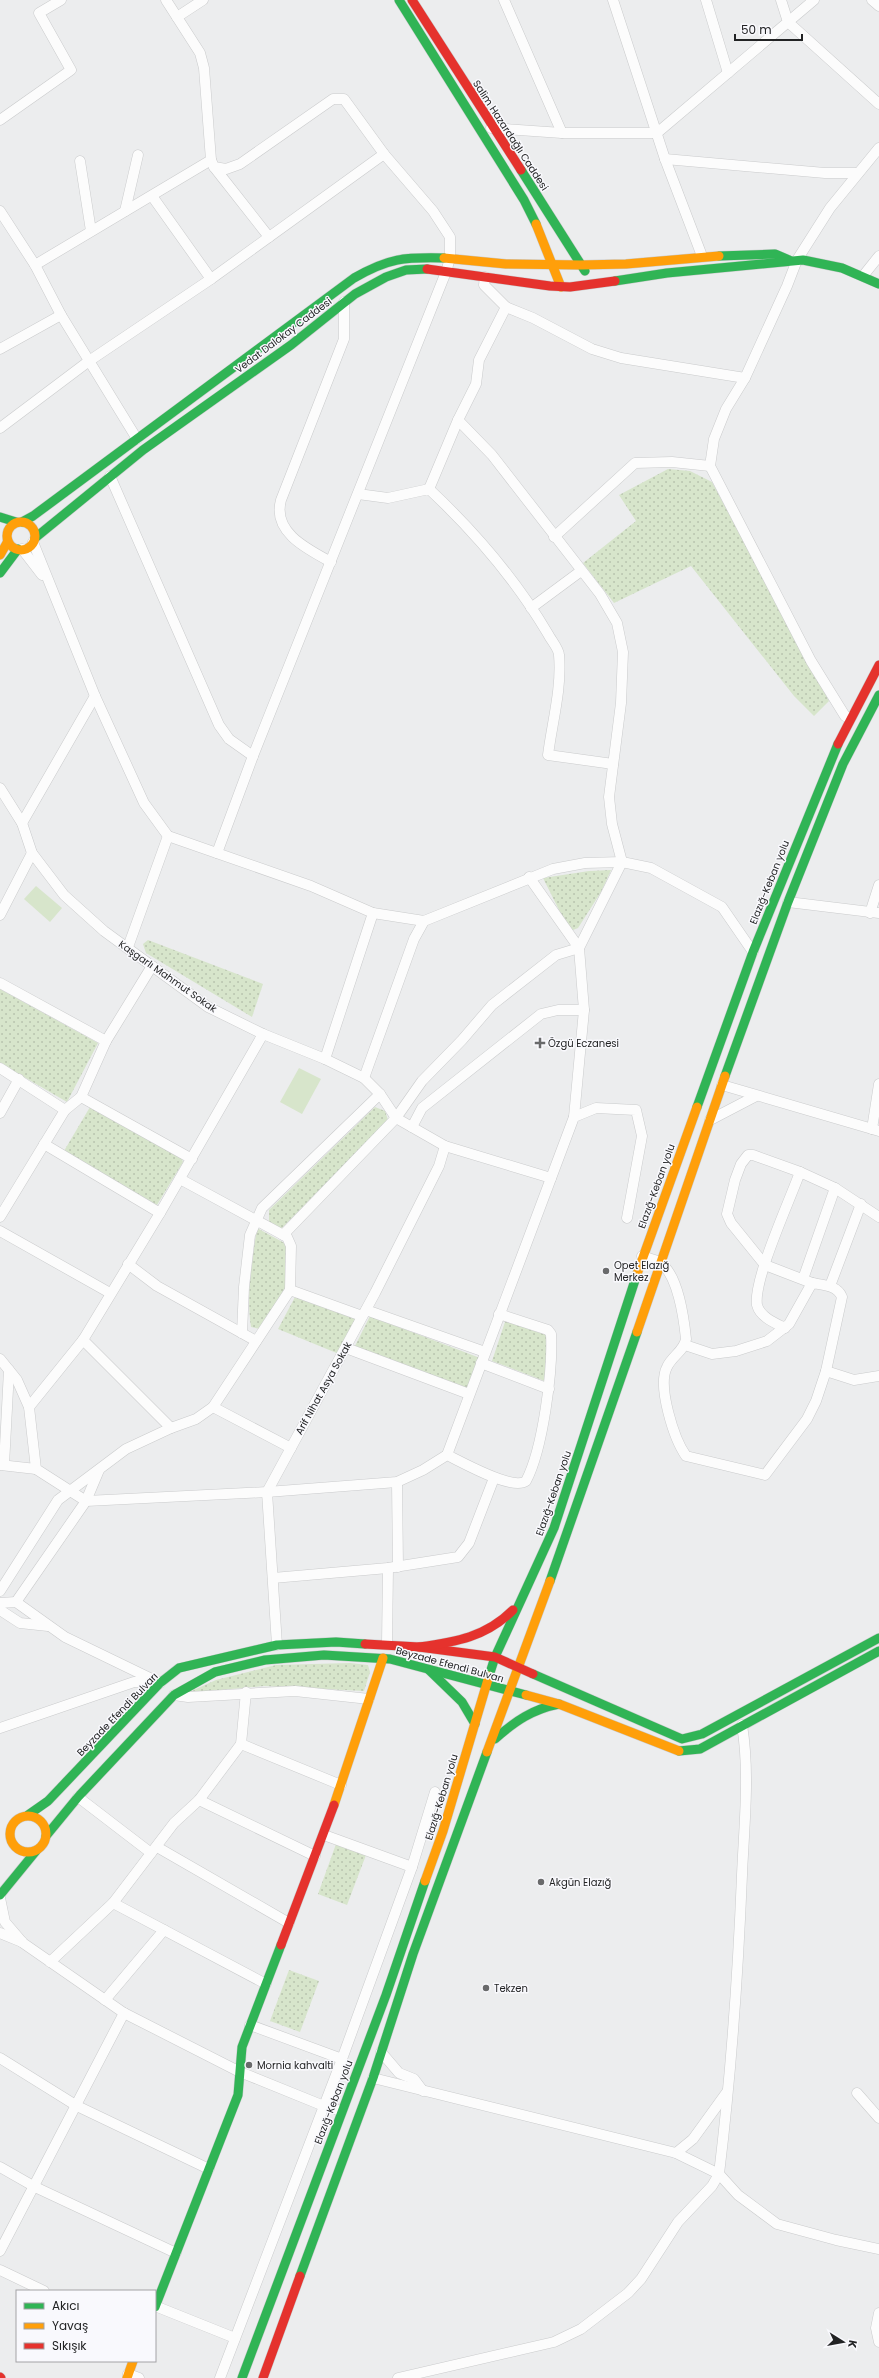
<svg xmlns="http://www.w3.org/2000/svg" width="879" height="2378" font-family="Poppins,sans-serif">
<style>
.park{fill:url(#park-dots)}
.pitch{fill:#d7e5cb}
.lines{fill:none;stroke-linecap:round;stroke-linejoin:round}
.street-casing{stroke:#cacbcc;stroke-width:11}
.fast-casing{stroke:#cacbcc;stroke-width:10}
.slow-casing{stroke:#cacbcc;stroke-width:10}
.jam-casing{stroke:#cacbcc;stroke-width:10}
.street{stroke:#fcfcfc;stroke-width:10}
.fast{stroke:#30b455;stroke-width:9}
.slow{stroke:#ff9f0a;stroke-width:9}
.jam{stroke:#e5322d;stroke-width:9}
.poi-dot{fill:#696a6b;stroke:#f9f9fd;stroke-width:1.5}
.labels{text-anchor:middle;stroke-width:3;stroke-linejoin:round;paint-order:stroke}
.street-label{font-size:10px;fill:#222324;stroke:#f9f9fd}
.poi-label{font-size:10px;fill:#222324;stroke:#f9f9fd;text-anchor:start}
</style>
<defs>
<pattern id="park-dots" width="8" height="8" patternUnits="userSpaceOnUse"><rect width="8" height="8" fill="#d7e5cb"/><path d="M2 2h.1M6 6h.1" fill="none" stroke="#b8c4ae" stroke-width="1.8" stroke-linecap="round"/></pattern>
</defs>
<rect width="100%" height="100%" fill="#ecedee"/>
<g class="park">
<polygon points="668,469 690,471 712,482 829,701 814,716 794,696 691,566 614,603 583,563 636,521 619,495"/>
<polygon points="611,870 601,892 578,928 573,930 567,926 543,878 589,871"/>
<polygon points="148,940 263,984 252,1017 146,953 143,944"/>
<polygon points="0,989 98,1043 67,1102 0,1063"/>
<polygon points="90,1107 181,1157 183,1162 157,1205 64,1151"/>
<polygon points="375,1107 385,1111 388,1120 281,1229 269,1222 269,1210"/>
<path d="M 257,1228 L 288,1245 L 285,1291 L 260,1329 L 251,1327 C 246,1294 252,1261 257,1228 Z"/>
<polygon points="295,1297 357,1319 339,1354 278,1329"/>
<polygon points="370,1316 480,1358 467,1389 355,1346"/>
<polygon points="506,1319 549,1333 547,1382 492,1361"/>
<polygon points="350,1663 368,1665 370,1672 364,1691 264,1686 187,1693 216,1680 276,1665"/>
<polygon points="336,1844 366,1855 347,1905 318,1894"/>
<polygon points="289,1970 319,1981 300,2032 270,2021"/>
</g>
<g class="pitch">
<polygon points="36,886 62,908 50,922 24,899"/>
<polygon points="299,1068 321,1079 302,1114 280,1102"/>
</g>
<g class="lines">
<defs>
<g id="street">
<polyline points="504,0 562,133"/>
<polyline points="613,0 665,159 702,256"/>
<polyline points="706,0 728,73"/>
<polyline points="814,0 788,22 879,104"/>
<polyline points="872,0 879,6"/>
<polyline points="177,17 203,0"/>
<polyline points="0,120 71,70 39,13 61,0"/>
<polyline points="491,128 562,133 657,133 788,22 781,0"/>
<polyline points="665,159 825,173 857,173"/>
<polyline points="211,160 214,167 226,169 240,164 333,99 344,99 384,154 433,211 450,237 450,258 446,272 253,756 217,853"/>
<polyline points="80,161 91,231"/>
<polyline points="214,167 269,237"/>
<polyline points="152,196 211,279 384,154"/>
<polyline points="0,211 35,265 61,315 137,439"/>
<polyline points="125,211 138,155"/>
<polyline points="35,265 211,160 204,68 200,53 166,0"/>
<polyline points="863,276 879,256"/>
<polyline points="485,277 484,285 506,307 533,318 592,349 621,358 745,378"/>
<polyline points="0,349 61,315"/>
<polyline points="0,428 89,361 211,279"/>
<polyline points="110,476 219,725 229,739 253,756"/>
<polyline points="429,489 458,420 476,384 479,360 506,307"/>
<path d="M 358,494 L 388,498 L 429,489 C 475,532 516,580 548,634 C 551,640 559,649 559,655 C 562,688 552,723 548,755 L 613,764"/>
<polyline points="554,537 635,463 672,462 710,466"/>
<polyline points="33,542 95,696 144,803 168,836 311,886 373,913 424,921 553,869 585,863 622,862 651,868 722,907 753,952"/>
<polyline points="22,549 42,575"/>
<path d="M 331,562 C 307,549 272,532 281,500 L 344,339 L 344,302"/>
<polyline points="531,608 581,571"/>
<polyline points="850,718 845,716 811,661 710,466 714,439 726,409 745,378 787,286 797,260 830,208 879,148"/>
<polyline points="0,788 22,823 32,853 64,895 104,931 208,1007 263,1034 325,1059 364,1078 380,1094 396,1118 445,1146 551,1178"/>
<polyline points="22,823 95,696"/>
<polyline points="529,877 579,948 584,1010 574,1117"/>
<polyline points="788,902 879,913"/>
<polyline points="870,913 879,885"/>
<polyline points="0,915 32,853"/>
<polyline points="128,947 168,836"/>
<polyline points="0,983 106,1041"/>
<polyline points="325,1059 373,913"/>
<polyline points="0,1068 65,1110"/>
<polyline points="364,1078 414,939 424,921"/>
<polyline points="722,1085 879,1131"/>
<polyline points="81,1097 192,1159"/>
<polyline points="0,1113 19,1079"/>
<polyline points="710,1120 756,1096"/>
<polyline points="412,1127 422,1108 541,1014 558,1010 584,1010"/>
<polyline points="872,1129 879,1084"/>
<polyline points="44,1144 160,1213"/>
<polyline points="180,1179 287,1237 291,1246 290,1290 362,1316"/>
<polyline points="0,1217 65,1110 81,1097 106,1041 152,966"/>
<polyline points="0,1231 110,1293"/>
<polyline points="283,1235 396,1118 422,1081 462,1040 492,1005 556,955 579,948 622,862 612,824 609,797 621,703 623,652 617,623 600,594 492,455 458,420"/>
<path d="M 642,1256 C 647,1258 654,1259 659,1262 C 678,1273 684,1319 686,1339 C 684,1351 672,1356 667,1367 C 657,1386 674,1439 686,1456 L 765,1475 L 807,1419 L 816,1401 L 826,1371 L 854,1380 L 879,1376"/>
<polyline points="128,1264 157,1286 256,1341"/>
<polyline points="803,1279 835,1188"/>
<polyline points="812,1283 765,1265 731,1223 727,1214 735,1180 741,1164 748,1155 753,1155 800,1172 835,1188 879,1217"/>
<polyline points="830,1286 861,1204"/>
<polyline points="366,1310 485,1352"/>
<path d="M 785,1328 C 775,1323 760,1317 757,1305 C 753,1280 790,1200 800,1172"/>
<polyline points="242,1333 244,1287 250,1235 262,1208 380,1094"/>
<polyline points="83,1340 171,1428"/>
<path d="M 685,1345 L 712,1354 L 736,1351 L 767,1341 L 789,1324 L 812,1283 C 823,1285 837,1285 842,1297 L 826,1371"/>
<polyline points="346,1348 469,1394"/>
<path d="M 0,1359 L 17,1380 L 29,1407 L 36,1469 L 86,1501 L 267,1492 L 397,1482 L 423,1470 L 447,1455 C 462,1462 512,1491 526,1481 C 543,1449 553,1370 551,1334 L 548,1330 L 499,1314"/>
<polyline points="481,1363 549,1389"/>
<polyline points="29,1407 83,1340 160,1213 263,1034"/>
<polyline points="213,1407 291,1448"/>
<polyline points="447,1455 574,1117 596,1108 636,1110 642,1136 627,1218"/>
<polyline points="0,1465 36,1469"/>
<polyline points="4,1465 9,1370"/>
<polyline points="397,1482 398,1567"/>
<polyline points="273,1578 388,1568 458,1557 469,1543 494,1478"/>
<polyline points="0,1591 58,1500 126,1449 171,1428 196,1419 213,1407 290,1290"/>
<polyline points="16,1602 86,1501 99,1470"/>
<polyline points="0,1603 16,1602 65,1637 160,1683"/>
<polyline points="0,1610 20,1623 48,1626"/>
<polyline points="387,1644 388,1568"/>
<polyline points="277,1645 267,1492 375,1293 439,1166 445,1146"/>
<polyline points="174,1695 188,1697 295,1691 369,1699"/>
<polyline points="0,1728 134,1682 156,1682"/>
<polyline points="241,1744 341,1785"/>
<polyline points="78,1797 151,1853"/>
<polyline points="199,1800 315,1856"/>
<polyline points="324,1835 412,1867"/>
<polyline points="157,1847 289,1923"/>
<polyline points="0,1898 5,1922 23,1943 124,2013 240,2072 324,2106 341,2111"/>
<polyline points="113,1903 266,1984"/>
<polyline points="0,1933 22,1942"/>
<polyline points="50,1962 113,1903 174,1823 199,1800 241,1744 246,1692"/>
<polyline points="105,2000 164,1930"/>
<polyline points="250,2025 342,2059"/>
<polyline points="381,2052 399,2073 414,2079 423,2091"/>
<polyline points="0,2058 77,2106 209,2169"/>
<polyline points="373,2078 676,2153 719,2174 738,2195 777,2224 836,2240 879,2249"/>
<polyline points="857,2093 879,2118"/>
<polyline points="676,2153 693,2139 727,2092"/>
<polyline points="0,2167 35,2187 176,2253"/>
<polyline points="0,2251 124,2013"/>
<polyline points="0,2270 44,2291"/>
<polyline points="155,2306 235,2338"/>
<polyline points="879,2313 876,2328 879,2342"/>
<polyline points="128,2374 139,2378"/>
<polyline points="220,2378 342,2059 412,1867 435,1792"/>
<path d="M 398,2378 L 554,2342 L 581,2329 L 628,2293 L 641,2279 L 678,2222 L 712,2186 L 719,2174 C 731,2075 738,1975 742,1875 C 744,1826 750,1774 742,1725"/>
</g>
<g id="fast">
<polyline points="399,0 524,200 536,224"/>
<polyline points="521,170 585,271"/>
<polyline points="719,256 775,254 789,260"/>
<polyline points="615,281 667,273 803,260 842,268 879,284"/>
<polyline points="0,517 16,522"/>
<path d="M 22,522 L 33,516 L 354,278 C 389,258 404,257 444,258"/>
<polyline points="35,538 143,450 291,345 355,294 386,277 406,270 427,269"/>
<polyline points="0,573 18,549"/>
<polyline points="725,1076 788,902 843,764 879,695"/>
<polyline points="697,1107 753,952 838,744"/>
<polyline points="550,1581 637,1332"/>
<polyline points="429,1670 462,1702 475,1724"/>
<polyline points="533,1674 682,1739 702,1734 879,1638"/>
<polyline points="489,1676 495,1657 554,1528 637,1274"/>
<path d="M 495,1739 C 515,1721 533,1709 559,1704"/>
<polyline points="679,1751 700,1749 879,1651"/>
<polyline points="28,1815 48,1801 160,1683 179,1668 277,1645 336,1642 365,1644"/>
<polyline points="46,1836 78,1797 174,1695 215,1672 265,1660 324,1655 390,1659 526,1695"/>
<polyline points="0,1895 36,1851"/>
<polyline points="300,2276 373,2078 413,1954 487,1752"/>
<polyline points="155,2307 238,2095 242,2047 281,1945"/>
<polyline points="242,2378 386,1995 425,1881"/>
</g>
<g id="slow">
<polyline points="536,224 561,287"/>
<polyline points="444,258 506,264 581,265 626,264 719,256"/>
<circle cx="21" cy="536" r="14"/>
<polyline points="0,555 8,541"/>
<polyline points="637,1274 697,1107"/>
<polyline points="637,1332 725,1076"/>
<polyline points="526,1695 559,1704 679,1751"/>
<polyline points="487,1752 550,1581"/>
<polyline points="334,1805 383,1658"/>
<circle cx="28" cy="1834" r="18"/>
<polyline points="425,1881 443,1831 489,1676"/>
<polyline points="127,2378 133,2361"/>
</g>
<g id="jam">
<polyline points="412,0 521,170"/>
<polyline points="427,269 550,286 570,287 615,281"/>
<polyline points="838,744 879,665"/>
<polyline points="365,1644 419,1647 495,1657 533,1674"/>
<path d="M 419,1647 C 456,1642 486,1637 513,1610"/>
<polyline points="281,1945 334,1805"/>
<polyline points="0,2377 1,2378"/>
<polyline points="263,2378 300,2276"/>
</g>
</defs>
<use href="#street" class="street-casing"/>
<use href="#fast" class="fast-casing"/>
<use href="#slow" class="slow-casing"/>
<use href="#jam" class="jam-casing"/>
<use href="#street" class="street"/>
<use href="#fast" class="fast"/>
<use href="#slow" class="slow"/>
<use href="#jam" class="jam"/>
</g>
<g class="poi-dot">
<path d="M538 1037h4v4h4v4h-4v4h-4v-4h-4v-4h4z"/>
<circle cx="606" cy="1271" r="4"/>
<circle cx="541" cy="1882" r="4"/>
<circle cx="486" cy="1988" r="4"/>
<circle cx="249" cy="2065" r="4"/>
</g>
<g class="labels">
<g class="street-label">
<text transform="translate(511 135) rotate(57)" y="4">Salim Hazardağlı Caddesi</text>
<text transform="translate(283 335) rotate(-37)" y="4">Vedat Dalokay Caddesi</text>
<text transform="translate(769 882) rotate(-68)" y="4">Elazığ-Keban yolu</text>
<text transform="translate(168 976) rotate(35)" y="4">Kaşgarlı Mahmut Sokak</text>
<text transform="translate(656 1186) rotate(-70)" y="4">Elazığ-Keban yolu</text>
<text transform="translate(323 1388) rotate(-61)" y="4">Arif Nihat Asya Sokak</text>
<text transform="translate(553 1493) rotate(-71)" y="4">Elazığ-Keban yolu</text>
<text transform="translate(450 1664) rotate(15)" y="4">Beyzade Efendi Bulvarı</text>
<text transform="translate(117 1714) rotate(-46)" y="4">Beyzade Efendi Bulvarı</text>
<text transform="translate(441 1797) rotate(-73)" y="4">Elazığ-Keban yolu</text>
<text transform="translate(333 2102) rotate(-69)" y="4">Elazığ-Keban yolu</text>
</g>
<g class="poi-label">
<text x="548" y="1047">Özgü Eczanesi</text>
<text x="614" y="1269">Opet Elazığ<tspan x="614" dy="12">Merkez</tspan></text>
<text x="549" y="1886">Akgün Elazığ</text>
<text x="494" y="1992">Tekzen</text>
<text x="257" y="2069">Mornia kahvalti</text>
</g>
</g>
<rect x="16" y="2290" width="140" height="72" fill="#f9f9fd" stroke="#a3a3a6"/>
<rect x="24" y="2303" width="20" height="6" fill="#30b455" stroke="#a3a3a6"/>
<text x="52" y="2310" font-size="12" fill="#222324">Akıcı</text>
<rect x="24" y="2323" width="20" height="6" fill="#ff9f0a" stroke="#a3a3a6"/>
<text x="52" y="2330" font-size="12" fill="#222324">Yavaş</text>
<rect x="24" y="2343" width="20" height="6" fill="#e5322d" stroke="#a3a3a6"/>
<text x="52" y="2350" font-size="12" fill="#222324">Sıkışık</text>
<g transform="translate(843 2342) rotate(101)" stroke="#f9f9fd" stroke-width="3" paint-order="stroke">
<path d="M0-3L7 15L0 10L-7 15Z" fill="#222324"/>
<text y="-6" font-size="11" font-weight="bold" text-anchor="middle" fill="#222324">K</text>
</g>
<path d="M735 34v6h67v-6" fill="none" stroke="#222324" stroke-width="2"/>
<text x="741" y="34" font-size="12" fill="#222324" stroke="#f9f9fd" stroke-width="3" paint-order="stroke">50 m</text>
</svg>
